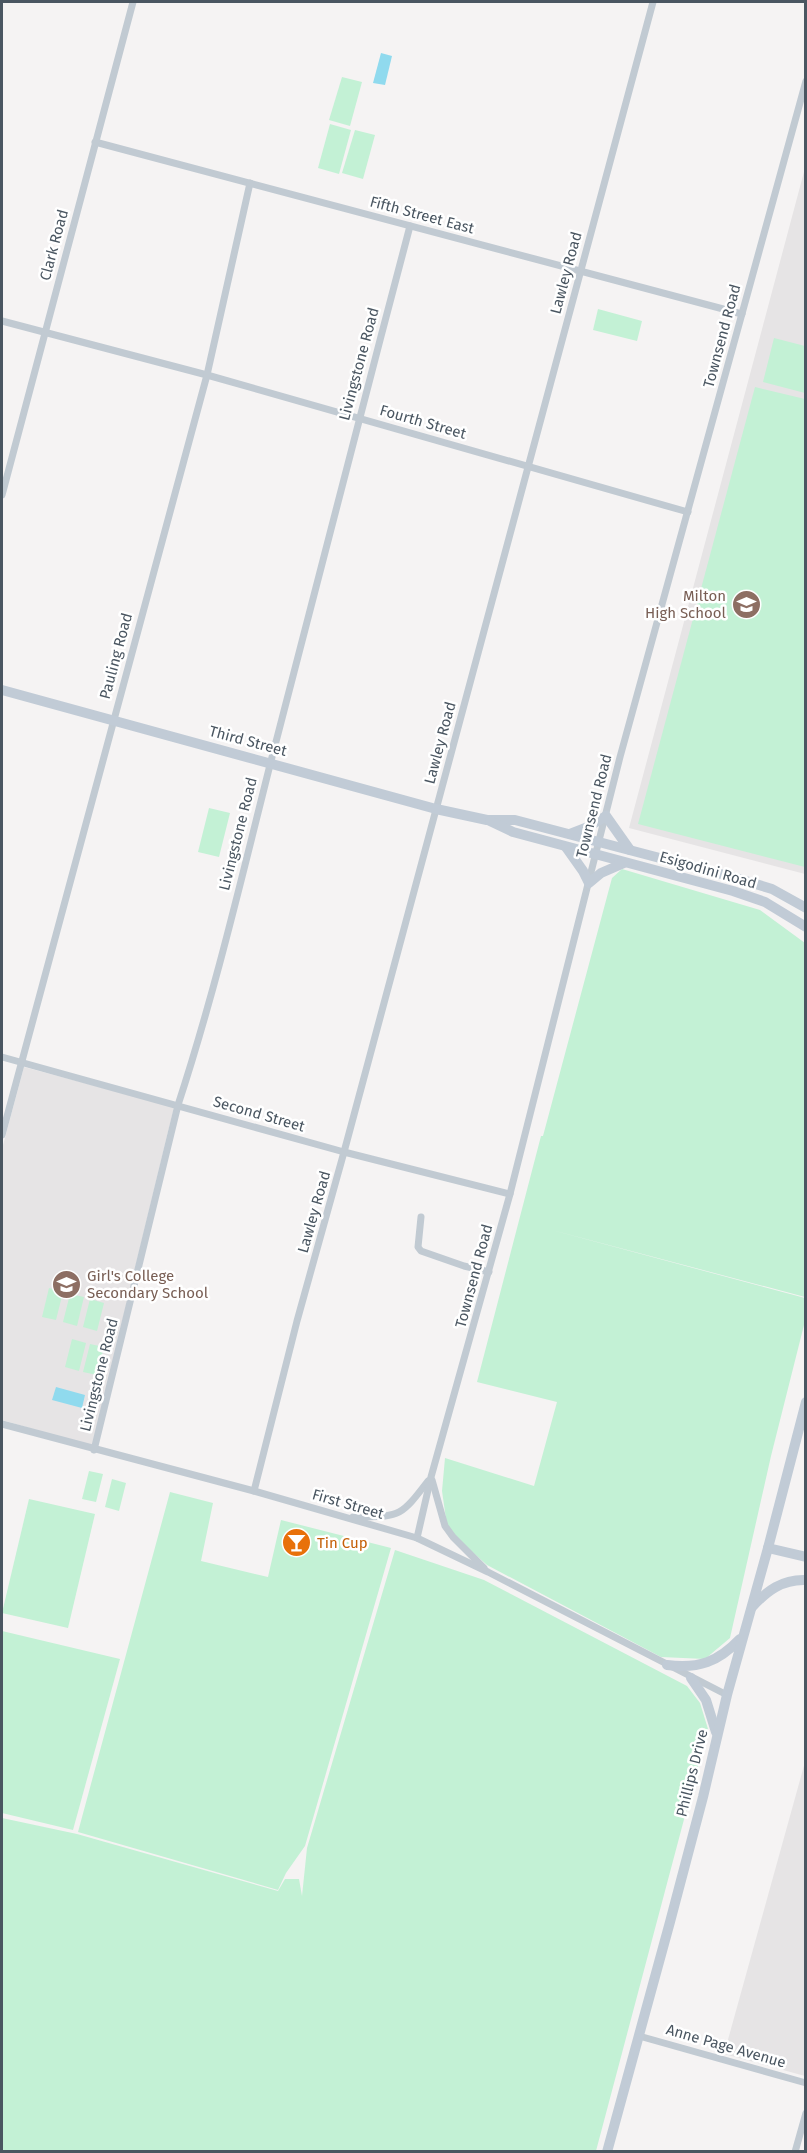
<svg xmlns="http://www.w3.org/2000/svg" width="807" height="2153" font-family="'Fira Sans',sans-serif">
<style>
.education{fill:#e6e4e5}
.green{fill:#c3f1d5}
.water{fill:#90daee}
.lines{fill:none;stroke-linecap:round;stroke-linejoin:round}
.minor{stroke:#c1cad2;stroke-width:7}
.secondary{stroke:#c1cbd6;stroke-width:10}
.labels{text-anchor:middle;stroke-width:5;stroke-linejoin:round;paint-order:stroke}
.street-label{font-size:15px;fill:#4a5661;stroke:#fff}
.education-label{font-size:15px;fill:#785e54;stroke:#fff;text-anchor:end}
.food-label{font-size:15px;fill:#c56008;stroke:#fff;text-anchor:start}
</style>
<rect width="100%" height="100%" fill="#f5f3f3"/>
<g class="education">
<polygon points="805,168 805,874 629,828"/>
<polygon points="24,1067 174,1107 92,1446 2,1420 2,1149"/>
<polygon points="805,1762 805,2076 724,2054"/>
</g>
<g class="green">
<polygon points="342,77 362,82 350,126 329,120"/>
<polygon points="330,124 351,130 339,174 318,168"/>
<polygon points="355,130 375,135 363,179 342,173"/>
<polygon points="598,309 642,321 637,341 593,330"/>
<polygon points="774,338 805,346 805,393 763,382"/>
<polygon points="755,387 805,399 805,867 638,824"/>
<polygon points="209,808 230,813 219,857 198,852"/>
<polygon points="622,869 760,910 805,943 805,1297 548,1229 805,1298 805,1321 771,1456 730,1638 705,1659 661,1657 487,1565 461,1542 447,1526 442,1491 445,1458 534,1486 557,1402 477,1382 541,1136 543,1136 612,878"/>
<polygon points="49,1288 63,1292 56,1320 42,1317"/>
<polygon points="70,1294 84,1297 77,1326 63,1322"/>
<polygon points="90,1299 104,1303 97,1331 83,1327"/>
<polygon points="72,1339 86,1343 79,1371 65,1367"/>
<polygon points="90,1344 104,1347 97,1375 83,1372"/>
<polygon points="89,1471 103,1474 96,1502 82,1499"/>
<polygon points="112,1479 126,1483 119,1511 105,1507"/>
<polygon points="170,1492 213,1503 201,1561 268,1577 281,1520 391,1548 305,1846 286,1873 278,1890 78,1832"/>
<polygon points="29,1499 95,1514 68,1628 2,1613"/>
<polygon points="395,1550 484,1580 687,1686 700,1703 708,1729 596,2151 2,2151 2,1818 77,1834 278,1891 285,1879 299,1879 302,1896 307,1848"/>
<polygon points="2,1631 120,1659 73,1830 2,1813"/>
</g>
<g class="water">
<polygon points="381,53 392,56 385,85 373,83"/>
<polygon points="56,1387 85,1395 82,1408 52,1400"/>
</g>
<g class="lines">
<g class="minor">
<polyline points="95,142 742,314"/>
<polyline points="2,321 207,375 688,512"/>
<polyline points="2,495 133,2"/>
<polyline points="2,1057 344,1152 510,1194"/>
<polyline points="2,1135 207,375 250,183"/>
<polyline points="421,1217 418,1247 421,1251 464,1266 489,1272"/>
<polyline points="2,1424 254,1491 417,1538 488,1572 727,1695"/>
<path d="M 94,1450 L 178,1105 C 215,992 242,876 271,761 C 317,582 363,404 410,226"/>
<polyline points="432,1480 445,1526 453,1537 484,1568"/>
<polyline points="254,1491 297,1321 344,1152 653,2"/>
<path d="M 353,1517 C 400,1516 399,1519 428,1481"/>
<polyline points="417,1538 431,1477 510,1194 620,757 806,81"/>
<polyline points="639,2036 806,2083"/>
<polyline points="795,2152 806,2113"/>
</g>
<g class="secondary">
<polyline points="2,690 436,809 487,820 515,820 736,878 772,889 806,908"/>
<polyline points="490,821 513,832 733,891 765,902 806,927"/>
<polyline points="570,834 588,827 606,816 630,850"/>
<polyline points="566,847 583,871 589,883 601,873 624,863"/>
<polyline points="768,1548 806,1557"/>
<path d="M 752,1607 C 767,1591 782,1579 806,1580"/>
<path d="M 667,1665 C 699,1669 718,1662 740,1639"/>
<polyline points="691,1678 706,1700 716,1732"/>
<polyline points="607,2152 670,1922 703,1797 727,1695 768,1548 806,1402"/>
</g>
</g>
<defs>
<symbol id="school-disc" viewBox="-11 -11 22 22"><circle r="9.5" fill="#8d6e63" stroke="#fff"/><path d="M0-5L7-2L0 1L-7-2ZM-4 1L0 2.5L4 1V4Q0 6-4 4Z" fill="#fff"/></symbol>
<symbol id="university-disc" viewBox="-11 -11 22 22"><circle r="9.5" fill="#8d6e63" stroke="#fff"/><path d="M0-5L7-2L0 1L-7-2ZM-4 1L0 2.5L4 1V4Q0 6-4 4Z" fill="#fff"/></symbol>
<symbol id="bar-disc" viewBox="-11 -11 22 22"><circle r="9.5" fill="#e8710a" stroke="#fff"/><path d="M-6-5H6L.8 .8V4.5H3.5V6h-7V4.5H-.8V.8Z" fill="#fff"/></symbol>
</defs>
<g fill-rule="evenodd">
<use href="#school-disc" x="730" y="588" width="33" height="33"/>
<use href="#university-disc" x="50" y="1268" width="33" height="33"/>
<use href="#bar-disc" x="280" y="1526" width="33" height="33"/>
</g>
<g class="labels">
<g class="street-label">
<text transform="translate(422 215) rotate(15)" y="5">Fifth Street East</text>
<text transform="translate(54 245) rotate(-75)" y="5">Clark Road</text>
<text transform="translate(566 273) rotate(-75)" y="5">Lawley Road</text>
<text transform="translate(722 336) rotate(-75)" y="5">Townsend Road</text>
<text transform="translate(359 364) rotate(-75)" y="5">Livingstone Road</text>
<text transform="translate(423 422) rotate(16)" y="5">Fourth Street</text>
<text transform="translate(116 656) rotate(-75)" y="5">Pauling Road</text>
<text transform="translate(248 741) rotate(15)" y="5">Third Street</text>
<text transform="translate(440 743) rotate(-75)" y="5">Lawley Road</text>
<text transform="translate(594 806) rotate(-76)" y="5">Townsend Road</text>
<text transform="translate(238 834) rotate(-76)" y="5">Livingstone Road</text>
<text transform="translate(708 870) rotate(16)" y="5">Esigodini Road</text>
<text transform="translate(259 1114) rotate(16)" y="5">Second Street</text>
<text transform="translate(314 1212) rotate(-74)" y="5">Lawley Road</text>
<text transform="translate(474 1276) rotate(-75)" y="5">Townsend Road</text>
<text transform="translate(99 1375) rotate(-76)" y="5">Livingstone Road</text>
<text transform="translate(348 1504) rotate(16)" y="5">First Street</text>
<text transform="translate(692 1773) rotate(-76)" y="5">Phillips Drive</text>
<text transform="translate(726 2046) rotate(16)" y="5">Anne Page Avenue</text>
</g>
<g class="education-label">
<text x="726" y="601">Milton<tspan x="726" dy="17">High School</tspan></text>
<text x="87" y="1281" text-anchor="start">Girl's College<tspan x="87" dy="17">Secondary School</tspan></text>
</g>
<g class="food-label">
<text x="317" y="1548">Tin Cup</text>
</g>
</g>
<rect width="807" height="2153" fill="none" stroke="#4a5661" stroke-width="6"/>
</svg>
